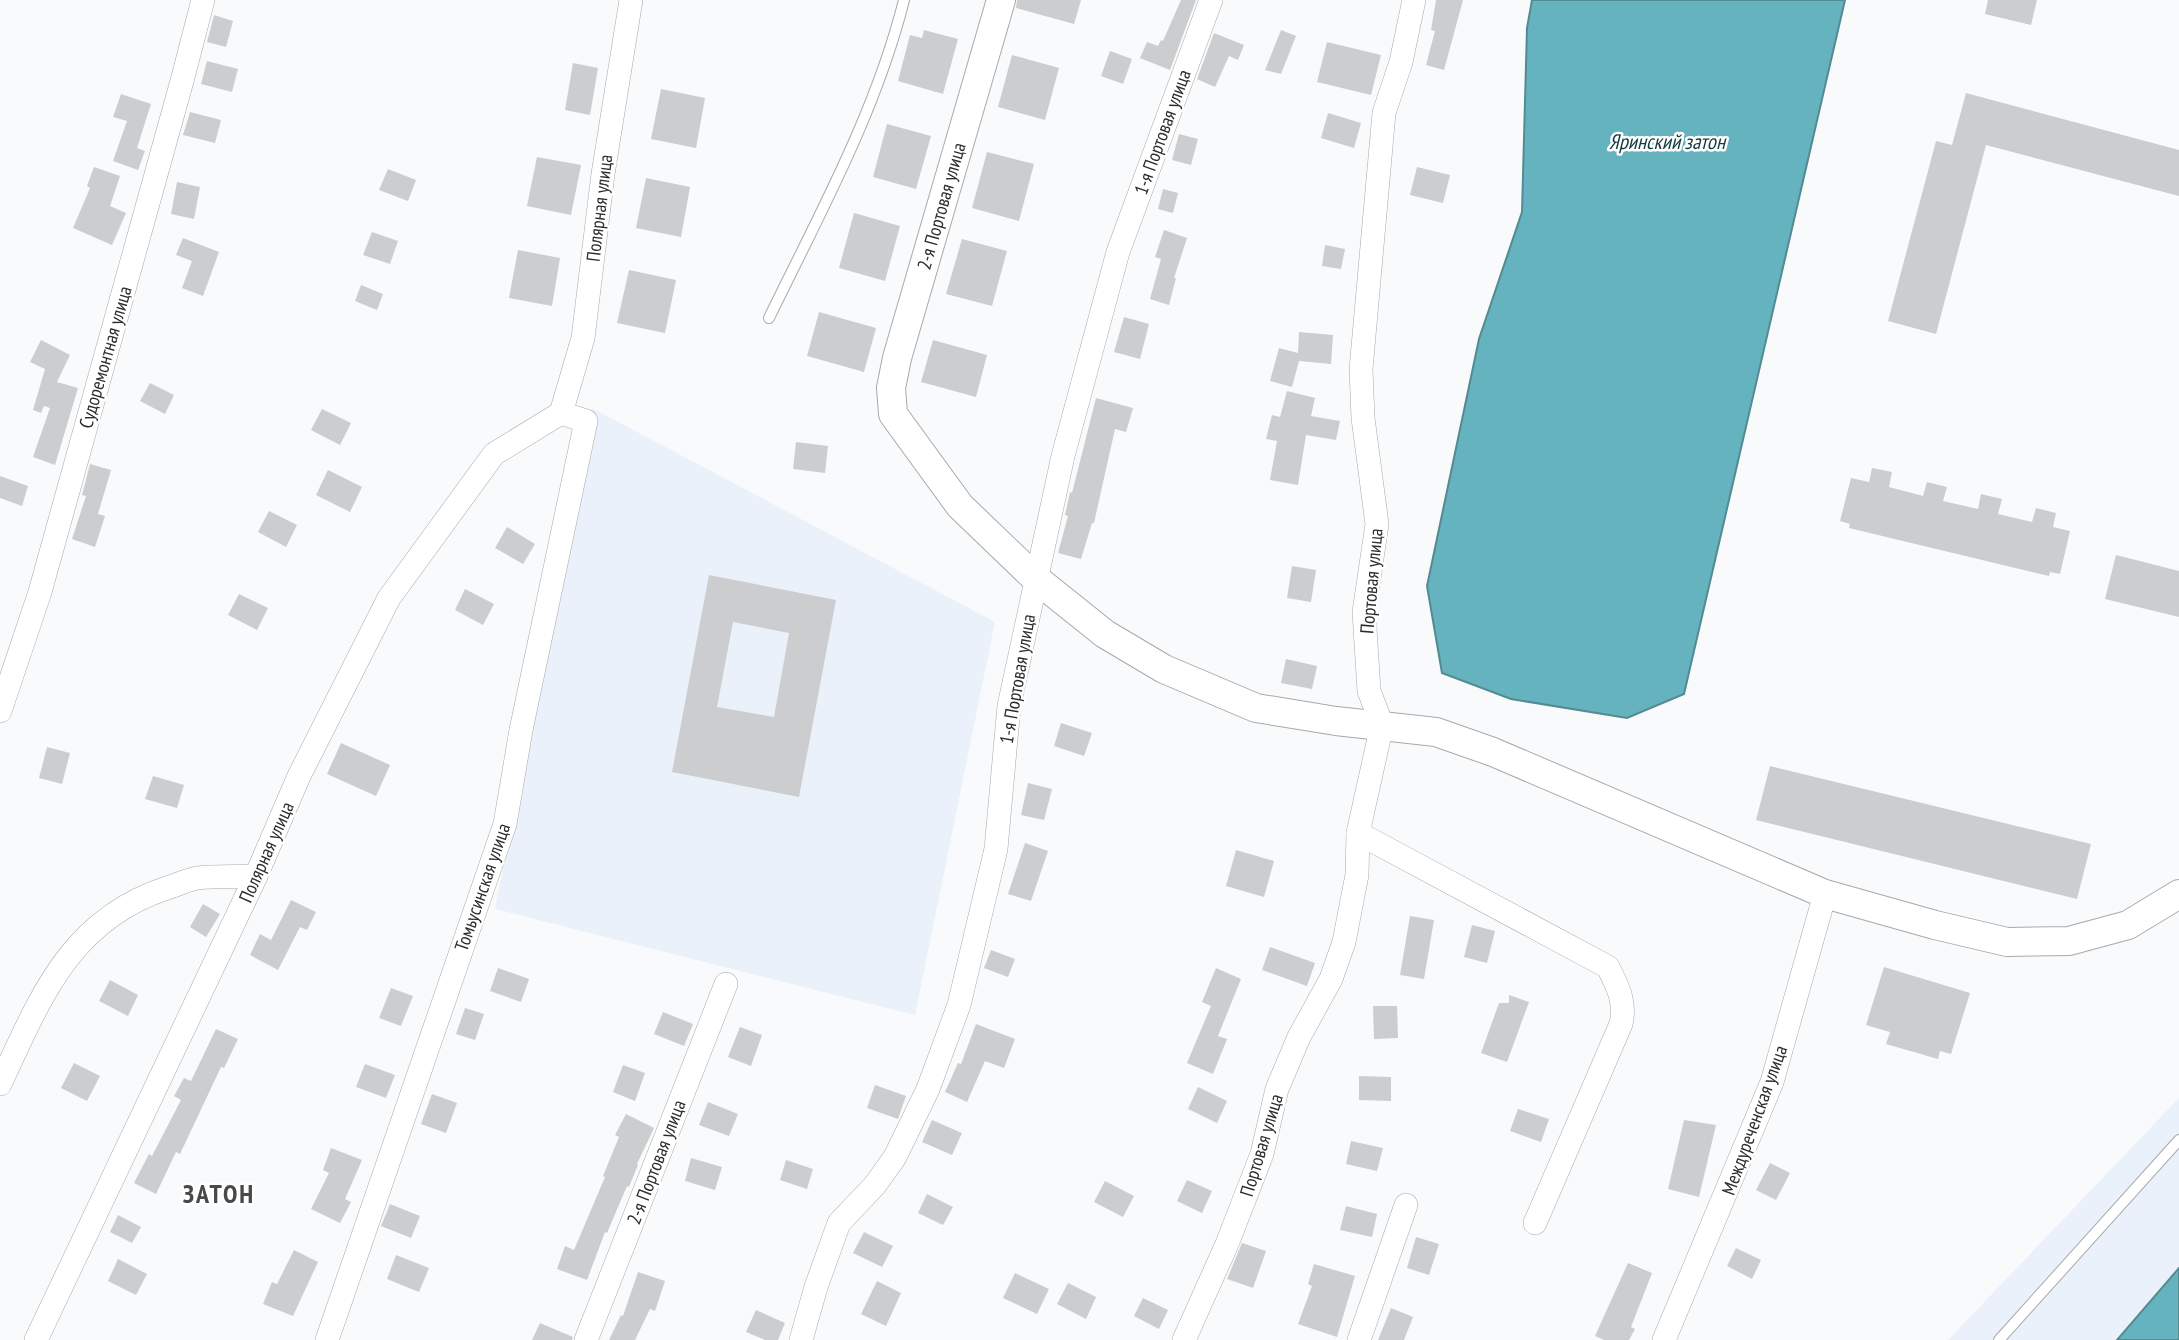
<svg xmlns="http://www.w3.org/2000/svg" width="2179" height="1340" font-family="'PT Sans Narrow',sans-serif">
<style>
.built{fill:#ebf1fa}
.water{fill:#65b3be;stroke:#548a92;stroke-width:2}
.building{fill:#cccdcf;fill-rule:evenodd}
.lines{fill:none;stroke-linecap:round;stroke-linejoin:round}
.service-casing{stroke:#a7a9ab;stroke-width:12}
.minor-casing{stroke:#a7a9ab;stroke-width:24}
.tertiary-casing{stroke:#a7a9ab;stroke-width:30}
.service{stroke:#fff;stroke-width:10}
.minor{stroke:#fff;stroke-width:23}
.tertiary{stroke:#fff;stroke-width:28}
.labels{text-anchor:middle;stroke-width:5;stroke-linejoin:round;paint-order:stroke}
.street-label{font-size:19px;fill:#2c2c2d;stroke:#fff}
.water-label{font-size:21px;font-style:italic;fill:#153b40;stroke:#fff}
.district-label{font-size:26px;font-weight:bold;letter-spacing:2px;fill:#48494b;stroke:#fff}
</style>
<rect width="100%" height="100%" fill="#f8fafc"/>
<g class="built">
<polygon points="592,408 995,622 915,1015 495,909"/>
<polygon points="2179,1098 2179,1340 1948,1340"/>
</g>
<g class="water">
<polygon points="1532,0 1845,0 1684,694 1627,718 1511,699 1442,673 1427,586 1479,339 1522,212 1527,28"/>
<polygon points="2179,1268 2179,1340 2117,1340"/>
</g>
<g class="building">
<polygon points="1017,0 1081,0 1074,24 1016,8"/>
<polygon points="1181,0 1196,0 1170,70 1140,58 1147,42 1158,46 1161,40 1163,41"/>
<polygon points="1436,0 1463,0 1444,70 1426,65 1435,31 1431,30"/>
<polygon points="1988,0 2037,0 2031,25 1985,14"/>
<polygon points="214,15 233,21 226,47 207,42"/>
<polygon points="924,30 958,39 943,94 898,81 910,35 922,38"/>
<polygon points="1281,30 1296,36 1281,74 1265,70"/>
<polygon points="1214,33 1244,45 1238,60 1229,56 1215,87 1197,79"/>
<polygon points="1327,42 1381,55 1371,95 1317,82"/>
<polygon points="1110,51 1132,59 1123,84 1101,76"/>
<polygon points="1012,55 1059,68 1045,120 998,107"/>
<polygon points="207,61 238,69 232,92 201,84"/>
<polygon points="573,63 598,68 590,115 565,110"/>
<polygon points="661,89 705,98 696,148 651,139"/>
<polygon points="1966,93 2179,150 2179,196 1986,145 1936,334 1888,321 1936,141 1952,145"/>
<polygon points="121,94 151,104 137,148 145,151 138,170 113,161 127,121 113,117"/>
<polygon points="190,112 221,120 215,143 183,135"/>
<polygon points="1328,113 1361,123 1354,148 1321,138"/>
<polygon points="887,124 931,136 916,189 873,177"/>
<polygon points="1179,134 1198,139 1191,165 1172,160"/>
<polygon points="987,152 1034,164 1019,221 972,208"/>
<polygon points="537,157 581,165 571,215 527,206"/>
<polygon points="94,167 120,176 110,206 126,213 112,245 73,228 90,188 87,186"/>
<polygon points="1417,167 1450,175 1443,203 1410,195"/>
<polygon points="388,169 416,180 408,201 379,190"/>
<polygon points="646,178 690,187 681,237 636,228"/>
<polygon points="177,182 200,187 194,219 171,214"/>
<polygon points="1163,189 1178,193 1173,213 1158,209"/>
<polygon points="854,213 900,226 885,281 839,268"/>
<polygon points="1164,230 1187,238 1174,278 1176,278 1169,305 1150,299 1161,259 1155,257"/>
<polygon points="372,232 398,241 390,264 363,255"/>
<polygon points="183,238 219,252 203,296 182,288 192,261 176,255"/>
<polygon points="962,239 1007,251 992,306 946,294"/>
<polygon points="1325,245 1345,249 1341,269 1322,266"/>
<polygon points="518,250 560,258 552,306 509,298"/>
<polygon points="629,270 676,280 665,333 617,323"/>
<polygon points="361,285 383,294 377,310 355,301"/>
<polygon points="819,312 876,328 864,372 807,356"/>
<polygon points="1124,317 1149,324 1140,359 1114,352"/>
<polygon points="1299,332 1333,335 1331,364 1299,361 1292,387 1270,381 1279,348 1298,353"/>
<polygon points="41,340 70,355 57,382 78,388 55,465 33,457 50,408 44,406 41,413 33,410 45,369 30,362"/>
<polygon points="933,340 987,355 976,397 921,382"/>
<polygon points="150,383 174,395 165,414 140,401"/>
<polygon points="1287,391 1315,398 1311,416 1340,421 1336,440 1306,435 1298,485 1270,480 1277,441 1266,439 1272,415 1280,417"/>
<polygon points="1096,398 1133,408 1126,432 1115,429 1094,523 1092,523 1081,559 1058,553 1068,516 1065,515 1070,492 1072,493"/>
<polygon points="322,409 351,423 340,445 311,430"/>
<polygon points="796,442 828,446 825,473 793,469"/>
<polygon points="90,464 111,470 98,514 105,516 95,547 72,539 86,496 82,495"/>
<polygon points="1872,468 1892,472 1889,487 1923,496 1927,482 1947,487 1943,501 1978,509 1981,494 2002,499 1998,514 2032,522 2036,508 2056,513 2053,527 2070,531 2060,574 2050,572 2049,576 1849,528 1850,524 1840,521 1851,478 1869,482"/>
<polygon points="328,470 362,487 350,512 316,495"/>
<polygon points="0,476 28,486 22,506 0,498"/>
<polygon points="269,511 297,525 286,547 258,532"/>
<polygon points="507,527 535,544 523,564 495,548"/>
<polygon points="2116,555 2179,571 2179,617 2105,599"/>
<polygon points="1292,566 1316,570 1311,602 1287,598"/>
<path d="M 709,575 L 836,600 L 799,797 L 672,772 ZM 733,622 L 789,633 L 774,717 L 717,707 Z"/>
<polygon points="465,589 494,604 483,625 455,610"/>
<polygon points="239,594 268,608 257,630 228,615"/>
<polygon points="1286,659 1317,666 1312,689 1281,683"/>
<polygon points="1061,723 1092,733 1084,756 1054,746"/>
<polygon points="341,743 390,765 376,796 327,774"/>
<polygon points="47,747 70,753 62,784 39,778"/>
<polygon points="1770,766 2091,844 2077,899 1756,820"/>
<polygon points="153,776 184,785 177,808 145,799"/>
<polygon points="1028,783 1052,789 1044,820 1021,815"/>
<polygon points="1025,843 1048,851 1031,901 1008,894"/>
<polygon points="1236,850 1274,861 1264,897 1226,886"/>
<polygon points="291,900 316,912 307,930 300,927 278,970 250,955 260,934 271,940"/>
<polygon points="203,904 220,914 206,937 190,927"/>
<polygon points="1410,916 1434,920 1424,979 1400,975"/>
<polygon points="1472,925 1495,931 1487,963 1464,957"/>
<polygon points="1270,947 1315,963 1307,986 1262,970"/>
<polygon points="991,950 1015,959 1008,977 984,968"/>
<polygon points="1884,967 1970,993 1951,1054 1940,1051 1938,1059 1886,1044 1890,1032 1866,1025"/>
<polygon points="498,968 529,979 521,1002 490,991"/>
<polygon points="1216,968 1241,979 1218,1036 1227,1039 1213,1074 1187,1063 1211,1006 1202,1002"/>
<polygon points="110,980 138,995 128,1016 99,1001"/>
<polygon points="391,988 413,996 401,1026 379,1018"/>
<polygon points="1509,995 1529,1002 1507,1062 1481,1053 1499,1003 1509,1003"/>
<polygon points="1373,1006 1397,1006 1398,1038 1374,1039"/>
<polygon points="465,1008 484,1014 475,1040 456,1034"/>
<polygon points="663,1012 693,1024 684,1046 654,1034"/>
<polygon points="976,1024 1015,1039 1004,1068 985,1061 967,1102 945,1092 958,1063 961,1064"/>
<polygon points="740,1027 762,1035 751,1066 728,1057"/>
<polygon points="216,1029 238,1039 224,1068 221,1067 180,1154 176,1152 156,1194 134,1183 149,1154 152,1156 181,1100 174,1096 184,1078 191,1081"/>
<polygon points="74,1063 100,1076 87,1101 61,1088"/>
<polygon points="365,1064 395,1075 386,1098 356,1087"/>
<polygon points="623,1065 645,1073 635,1101 613,1092"/>
<polygon points="1359,1076 1391,1077 1391,1101 1359,1100"/>
<polygon points="875,1085 906,1096 898,1119 867,1108"/>
<polygon points="1198,1087 1227,1101 1217,1123 1188,1109"/>
<polygon points="432,1094 457,1103 446,1133 421,1124"/>
<polygon points="708,1102 738,1114 729,1136 699,1125"/>
<polygon points="1518,1109 1549,1119 1541,1142 1510,1131"/>
<polygon points="626,1114 654,1128 637,1164 638,1165 629,1187 627,1186 607,1233 605,1232 587,1280 557,1269 565,1246 574,1250 605,1177 603,1176 619,1137 615,1135"/>
<polygon points="932,1120 962,1133 952,1155 922,1142"/>
<polygon points="1684,1120 1716,1125 1699,1197 1668,1189"/>
<polygon points="1351,1141 1383,1148 1377,1171 1346,1164"/>
<polygon points="331,1148 362,1160 345,1199 351,1202 340,1223 311,1209 329,1173 323,1170"/>
<polygon points="691,1158 722,1167 715,1190 685,1181"/>
<polygon points="786,1160 813,1169 807,1189 780,1180"/>
<polygon points="1770,1163 1790,1173 1776,1200 1756,1190"/>
<polygon points="1187,1180 1212,1191 1202,1213 1177,1201"/>
<polygon points="1105,1181 1134,1196 1123,1217 1094,1202"/>
<polygon points="927,1194 953,1207 943,1225 918,1213"/>
<polygon points="390,1204 420,1216 411,1238 381,1226"/>
<polygon points="1346,1206 1377,1214 1372,1237 1340,1230"/>
<polygon points="118,1215 141,1227 132,1243 110,1232"/>
<polygon points="864,1232 893,1246 882,1267 853,1253"/>
<polygon points="1416,1237 1439,1244 1429,1275 1407,1268"/>
<polygon points="1242,1243 1266,1251 1253,1288 1227,1279"/>
<polygon points="1736,1248 1761,1260 1752,1279 1727,1266"/>
<polygon points="294,1250 318,1262 293,1316 263,1304 272,1282 277,1284"/>
<polygon points="396,1255 429,1268 419,1292 387,1279"/>
<polygon points="118,1259 147,1274 136,1295 108,1281"/>
<polygon points="1628,1263 1652,1273 1631,1327 1635,1329 1629,1340 1604,1340 1595,1336"/>
<polygon points="1314,1264 1355,1276 1337,1337 1298,1324 1312,1286 1308,1284"/>
<polygon points="638,1272 665,1281 655,1311 650,1309 635,1340 609,1340 621,1315 623,1316"/>
<polygon points="1015,1273 1049,1289 1037,1314 1003,1298"/>
<polygon points="877,1281 901,1293 886,1326 861,1314"/>
<polygon points="1068,1283 1096,1297 1086,1319 1057,1304"/>
<polygon points="1143,1298 1168,1310 1159,1329 1134,1316"/>
<polygon points="1391,1308 1413,1317 1404,1340 1378,1340"/>
<polygon points="756,1310 785,1323 778,1340 765,1340 746,1332"/>
<polygon points="540,1323 573,1337 572,1340 532,1340"/>
</g>
<g class="lines">
<defs>
<g id="service">
<path d="M 769,318 C 819,215 876,112 904,0"/>
<polyline points="1999,1340 2179,1140"/>
</g>
<g id="minor">
<polyline points="561,413 583,338 603,174 631,0"/>
<polyline points="0,711 40,592 182,81 203,0"/>
<path d="M 1358,833 L 1608,967 C 1618,987 1626,1002 1621,1024 L 1535,1223"/>
<path d="M 0,1084 C 40,999 69,920 167,888 C 177,885 187,880 197,878 C 216,876 237,877 256,876"/>
<polyline points="36,1340 256,876 299,776 389,598 494,454 561,413 586,421 521,730 505,824 327,1340"/>
<polyline points="586,1340 726,984"/>
<polyline points="801,1340 816,1287 839,1223 875,1185 895,1157 928,1089 959,1005 996,849 1009,706 1063,456 1118,252 1211,0"/>
<polyline points="1184,1340 1227,1244 1262,1154 1277,1089 1299,1037 1331,979 1344,942 1357,875 1358,833 1382,725 1369,691 1364,612 1377,524 1363,418 1361,369 1384,113 1401,62 1414,0"/>
<polyline points="1359,1340 1406,1205"/>
<polyline points="1664,1340 1772,1082 1825,894"/>
</g>
<polyline id="tertiary" points="1001,0 897,358 891,388 893,414 960,506 1035,578 1105,634 1164,669 1256,708 1336,721 1436,732 1493,752 1825,894 1935,925 2007,942 2069,941 2128,925 2179,894"/>
</defs>
<use href="#service" class="service-casing"/>
<use href="#minor" class="minor-casing"/>
<use href="#tertiary" class="tertiary-casing"/>
<use href="#service" class="service"/>
<use href="#minor" class="minor"/>
<use href="#tertiary" class="tertiary"/>
</g>
<g class="labels">
<g class="street-label">
<text transform="translate(1162 132) rotate(-70)" y="7">1-я Портовая улица</text>
<text transform="translate(941 206) rotate(-74)" y="7">2-я Портовая улица</text>
<text transform="translate(599 208) rotate(-83)" y="7">Полярная улица</text>
<text transform="translate(105 357) rotate(-74)" y="7">Судоремонтная улица</text>
<text transform="translate(1371 581) rotate(-85)" y="7">Портовая улица</text>
<text transform="translate(1017 679) rotate(-80)" y="7">1-я Портовая улица</text>
<text transform="translate(266 852) rotate(-66)" y="7">Полярная улица</text>
<text transform="translate(482 887) rotate(-71)" y="7">Томьусинская улица</text>
<text transform="translate(1754 1120) rotate(-70)" y="7">Междуреченская улица</text>
<text transform="translate(1261 1145) rotate(-73)" y="7">Портовая улица</text>
<text transform="translate(656 1162) rotate(-69)" y="7">2-я Портовая улица</text>
</g>
<g class="water-label">
<text x="1667" y="149">Яринский затон</text>
</g>
<g class="district-label">
<text x="219" y="1203">ЗАТОН</text>
</g>
</g>
</svg>
